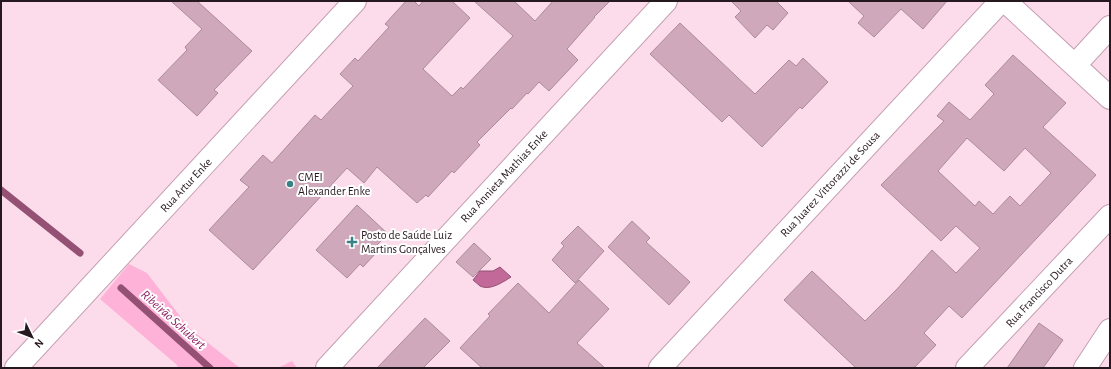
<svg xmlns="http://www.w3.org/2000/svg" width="1111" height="369" font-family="'Alegreya Sans',sans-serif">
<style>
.green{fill:#ffb2d8}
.water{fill:#c36999;stroke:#945174}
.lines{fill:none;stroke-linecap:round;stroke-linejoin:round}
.stream{stroke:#945174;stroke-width:7}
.building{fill:#cfa9bb;stroke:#ad899a;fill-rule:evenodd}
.minor-casing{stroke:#c59fb1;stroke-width:24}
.minor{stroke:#fff;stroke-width:22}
.poi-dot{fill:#398284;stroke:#fff;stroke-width:1.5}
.labels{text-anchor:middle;stroke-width:4;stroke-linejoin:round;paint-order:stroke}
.street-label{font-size:12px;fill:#26181f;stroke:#fff}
.poi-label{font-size:12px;fill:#26181f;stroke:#fff;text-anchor:start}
.water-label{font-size:13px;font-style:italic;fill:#8d1f62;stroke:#fff}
</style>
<rect width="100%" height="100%" fill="#fcdceb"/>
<g class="green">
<polygon points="129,264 147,273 189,328 240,368 178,368 177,365 100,299"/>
<polygon points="292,361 297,368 278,368"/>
</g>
<path class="water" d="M 500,267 L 511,277 C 503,282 490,291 480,286 C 478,284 475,282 473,280 L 480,271 L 493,271 Z"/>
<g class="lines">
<g class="stream">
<polyline points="1,190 80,253"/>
<polyline points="121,288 210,368"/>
</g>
</g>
<g class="building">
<polygon points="171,1 197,1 252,51 214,90 218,93 197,116 158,80 187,50 185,47 202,29"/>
<polygon points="406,1 414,1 419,6 423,1 452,1 470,18 423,69 452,96 461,87 463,89 513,36 474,1 514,1 535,21 553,1 610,1 594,17 595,17 567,49 578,60 549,91 539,82 528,94 527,93 512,109 511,108 477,142 480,145 454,173 452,171 428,197 426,195 417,203 377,167 364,183 347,168 253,270 209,230 249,187 240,180 263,155 272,163 315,115 321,120 353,86 340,74 355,58 358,61 389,27 385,24"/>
<polygon points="731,1 776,1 788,13 773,30 767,25 755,38 735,17 741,11"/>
<polygon points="848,1 947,1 923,29 901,9 874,37 858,23 864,16"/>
<polygon points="680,23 755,94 789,60 796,66 803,58 828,82 802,109 800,107 762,147 729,115 722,122 650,54"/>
<path d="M 1013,55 L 1066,103 L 1043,127 L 1096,175 L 962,318 L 949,306 L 924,333 L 936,345 L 914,368 L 856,368 L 784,300 L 812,271 L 865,321 L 897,289 L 932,250 L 956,273 L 980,248 L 956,226 L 941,241 L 881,185 L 944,121 L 937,116 L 949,102 L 970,120 L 994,94 L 985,85 ZM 967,138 L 1004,171 L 1025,148 L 1051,173 L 1020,206 L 1010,196 L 993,214 L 979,201 L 975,206 L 938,171 Z"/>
<polygon points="357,205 388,234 372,250 376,253 363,267 360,264 347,278 316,250"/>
<polygon points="632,221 650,238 646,242 690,282 669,305 608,247"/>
<polygon points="578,226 604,251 575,283 552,260 564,246 561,243"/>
<polygon points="474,243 491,259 473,277 456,262"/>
<polygon points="579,280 609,309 577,343 605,368 482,368 460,348 490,316 488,314 518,283 549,313"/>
<polygon points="425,318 450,341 423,368 377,368"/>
<polygon points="1039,323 1063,340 1043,368 1007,368"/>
</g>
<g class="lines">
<defs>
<g id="minor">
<polyline points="1005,1 1110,98"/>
<polyline points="1075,65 1110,27"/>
<polyline points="16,368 355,1"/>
<polyline points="327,368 666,1"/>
<polyline points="660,368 1001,1"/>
<polyline points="967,368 1110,216"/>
<polyline points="1085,368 1110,330"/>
</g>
</defs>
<use href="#minor" class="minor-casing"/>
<use href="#minor" class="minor"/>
</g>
<g class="poi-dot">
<circle cx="290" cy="184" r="4"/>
<path d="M350 236h4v4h4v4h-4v4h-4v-4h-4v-4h4z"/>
</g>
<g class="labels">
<g class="street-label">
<text transform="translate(504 176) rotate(-47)" y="4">Rua Annieta Mathias Enke</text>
<text transform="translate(830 184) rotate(-47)" y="4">Rua Juarez Vittorazzi de Sousa</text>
<text transform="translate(186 185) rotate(-47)" y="4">Rua Artur Enke</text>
<text transform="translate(1039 292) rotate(-47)" y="4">Rua Francisco Dutra</text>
</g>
<g class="poi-label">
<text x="298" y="181">CMEI<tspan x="298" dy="14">Alexander Enke</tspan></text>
<text x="361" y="239">Posto de Saúde Luiz<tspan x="361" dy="14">Martins Gonçalves</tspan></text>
</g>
<g class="water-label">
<text transform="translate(174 319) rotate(42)" y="5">Ribeirão Schubert</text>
</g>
</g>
<rect width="1111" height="369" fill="none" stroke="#26181f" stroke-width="4"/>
<g transform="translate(32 337) rotate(133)" stroke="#ffffff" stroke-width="3" paint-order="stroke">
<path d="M0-3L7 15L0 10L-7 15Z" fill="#26181f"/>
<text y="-6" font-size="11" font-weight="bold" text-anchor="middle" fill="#26181f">N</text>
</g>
</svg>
